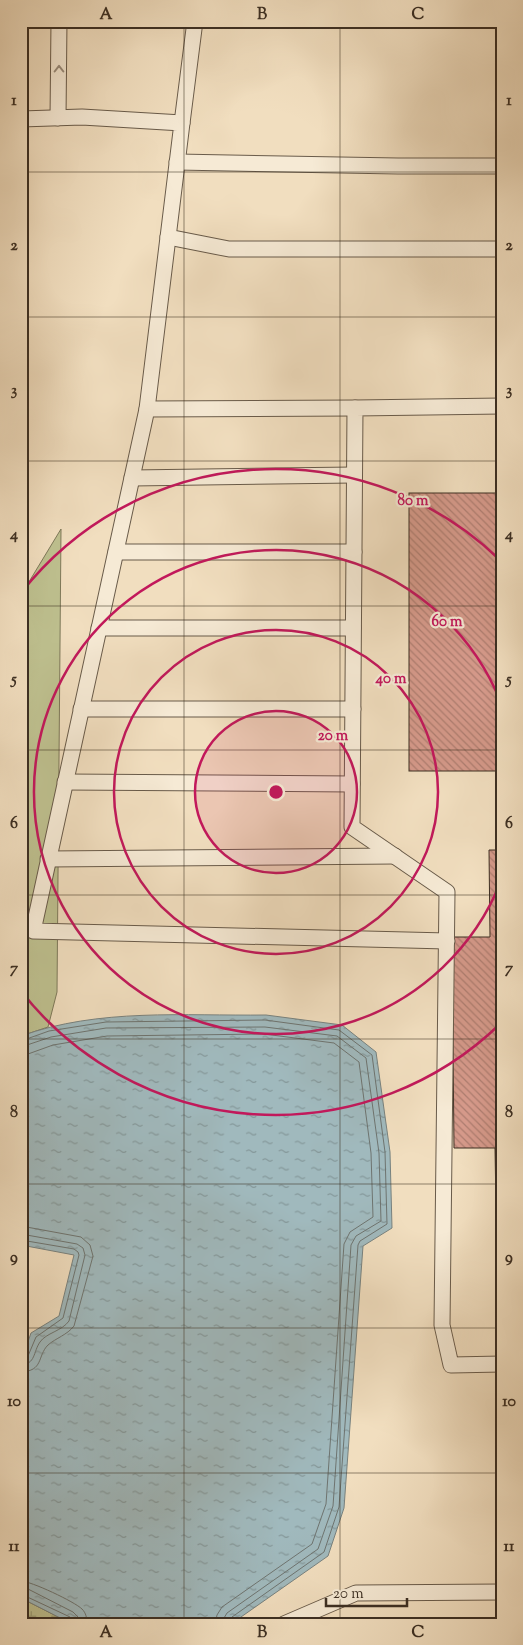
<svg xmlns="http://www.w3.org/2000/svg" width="523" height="1645" font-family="'Sorts Mill Goudy',serif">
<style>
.wetland{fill:url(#wetland-marsh);stroke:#7d7859}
.park{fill:#bec08f;stroke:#7d7859}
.water{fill:url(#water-ripples);stroke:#78827f}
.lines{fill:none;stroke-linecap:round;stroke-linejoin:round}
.shore{stroke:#6e7470;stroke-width:1}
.building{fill:url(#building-back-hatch);stroke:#3c2f23}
.service-casing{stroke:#695b4a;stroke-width:17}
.service{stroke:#f6ead5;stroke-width:15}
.oneway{stroke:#998c7c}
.grid{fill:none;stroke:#3c2f23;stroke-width:1;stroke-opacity:0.55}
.ring{fill:none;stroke:#c2185b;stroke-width:2.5}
.centre{fill:#c2185b;stroke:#f6ead5;stroke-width:2.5}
.ring-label{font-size:15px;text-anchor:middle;font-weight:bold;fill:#c2185b;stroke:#f6ead5;stroke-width:4.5;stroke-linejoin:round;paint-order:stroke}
.neatline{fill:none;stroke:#3c2f23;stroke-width:2}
.grid-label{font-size:16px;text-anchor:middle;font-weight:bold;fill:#3c2f23}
</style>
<defs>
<pattern id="wetland-marsh" width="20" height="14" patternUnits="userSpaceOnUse" patternTransform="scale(1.25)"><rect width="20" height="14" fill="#bec08f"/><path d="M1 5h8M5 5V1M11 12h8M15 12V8" fill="none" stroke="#9c9c74"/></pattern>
<pattern id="water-ripples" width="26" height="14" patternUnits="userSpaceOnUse" patternTransform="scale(1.25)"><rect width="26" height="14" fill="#a0b9bd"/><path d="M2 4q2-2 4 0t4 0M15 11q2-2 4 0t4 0" fill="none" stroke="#849799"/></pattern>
<pattern id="building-back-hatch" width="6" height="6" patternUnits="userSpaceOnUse" patternTransform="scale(1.25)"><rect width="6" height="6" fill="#d5998a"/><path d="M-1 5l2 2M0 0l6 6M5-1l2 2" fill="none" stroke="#ae7d70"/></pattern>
</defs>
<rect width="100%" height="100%" fill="#f1debf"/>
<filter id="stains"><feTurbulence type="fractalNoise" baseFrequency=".004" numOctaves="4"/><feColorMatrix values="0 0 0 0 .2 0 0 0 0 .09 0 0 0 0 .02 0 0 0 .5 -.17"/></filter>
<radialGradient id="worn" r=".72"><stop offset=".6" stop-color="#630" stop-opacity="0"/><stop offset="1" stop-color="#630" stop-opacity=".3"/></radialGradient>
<polygon class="wetland" points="21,1598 72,1624 21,1624"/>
<polygon class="park" points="61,529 57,992 48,1027 21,1036 21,595"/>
<path class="water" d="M 266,1015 L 342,1025 L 376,1052 L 390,1152 L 392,1228 L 363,1246 L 344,1508 L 328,1556 L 231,1624 L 72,1624 L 21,1598 L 21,1362 L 31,1333 L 59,1316 L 74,1255 L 21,1245 L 21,1036 C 99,1008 184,1016 266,1015 Z"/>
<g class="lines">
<g class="shore">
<polyline points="21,1041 49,1031 106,1022 265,1020 339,1030 372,1055 385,1152 387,1224 360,1241 358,1245 339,1507 324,1552 232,1617 229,1624"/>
<polyline points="21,1047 51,1037 106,1028 265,1027 337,1036 366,1058 379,1153 381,1221 356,1236 351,1245 333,1506 318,1549 227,1613 224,1618 223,1624"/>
<polyline points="21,1054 28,1054 53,1045 107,1036 264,1034 334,1043 359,1062 371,1153 373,1217 350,1232 344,1244 326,1504 312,1544 222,1607 217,1615 215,1624"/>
<path d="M 21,1226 L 81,1237 L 90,1245 L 93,1256 L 74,1326 C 67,1335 56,1338 48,1345 C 37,1356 44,1371 21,1372"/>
<path d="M 21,1234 L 77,1244 L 83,1248 L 85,1255 L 69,1321 C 62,1331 46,1333 40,1342 C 33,1352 36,1364 21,1365"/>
<polyline points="21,1240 74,1249 78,1252 79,1255 63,1318 36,1337 28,1356 21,1358"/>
<path d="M 21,1581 C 31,1581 75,1602 82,1609 C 86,1613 87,1618 87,1624"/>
<polyline points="21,1588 28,1589 73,1612 78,1617 79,1624"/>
<polyline points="21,1594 70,1617 73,1624"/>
</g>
</g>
<g class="building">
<rect x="409" y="493" width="93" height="278"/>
<polygon points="489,850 502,850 502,1206 496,1206 495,1148 454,1148 452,937 490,937"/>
</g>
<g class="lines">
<defs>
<g id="service">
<polyline points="58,118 59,21"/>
<polyline points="21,119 82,117 182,123 147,409"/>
<polyline points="182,123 195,21"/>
<polyline points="177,162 398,166 502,166"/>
<polyline points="168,237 229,249 502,249"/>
<polyline points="502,406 355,408 352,827 447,892 442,1325 451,1365 502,1364"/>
<polyline points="355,408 147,409 33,931 447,941"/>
<polyline points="132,478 354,475"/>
<polyline points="116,552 354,552"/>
<polyline points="99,628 353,628"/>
<polyline points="81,709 353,709"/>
<polyline points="65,782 352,784"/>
<polyline points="48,859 395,856"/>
<polyline points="284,1624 356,1593 502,1592"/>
</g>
</defs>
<use href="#service" class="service-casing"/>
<use href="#service" class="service"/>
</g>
<defs><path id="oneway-chevron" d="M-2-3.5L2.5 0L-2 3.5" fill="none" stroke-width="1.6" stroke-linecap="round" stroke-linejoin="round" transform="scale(1.25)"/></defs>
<use class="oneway" href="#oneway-chevron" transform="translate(59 69) rotate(-90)"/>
<path class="grid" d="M 184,21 L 184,1624M 340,21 L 340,1624M 21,172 L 502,172M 21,317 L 502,317M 21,461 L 502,461M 21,606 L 502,606M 21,750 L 502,750M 21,895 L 502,895M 21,1039 L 502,1039M 21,1184 L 502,1184M 21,1328 L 502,1328M 21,1473 L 502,1473"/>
<circle cx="276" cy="792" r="81" fill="#c2185b" fill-opacity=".12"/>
<g class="ring">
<circle cx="276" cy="792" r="81"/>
<circle cx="276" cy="792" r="162"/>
<path d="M501 881A242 242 0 1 1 501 703"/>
<path d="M500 1024A323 323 0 0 1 21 991M21 593A323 323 0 0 1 500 560"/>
</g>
<circle cx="276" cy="792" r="8" class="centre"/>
<g class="ring-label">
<text x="413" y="505">80 m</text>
<text x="447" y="626">60 m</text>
<text x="391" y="683">40 m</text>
<text x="333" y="740">20 m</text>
</g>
<rect width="523" height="1645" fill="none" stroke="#f1debf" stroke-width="55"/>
<path d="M326 1598v8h81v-8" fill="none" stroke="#3c2f23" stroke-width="2.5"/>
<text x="333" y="1598" font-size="15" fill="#3c2f23" stroke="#f6ead5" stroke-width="4" paint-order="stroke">20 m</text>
<rect x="28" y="28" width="468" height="1590" class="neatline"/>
<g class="grid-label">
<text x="106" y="19">A</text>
<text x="262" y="19">B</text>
<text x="418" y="19">C</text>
<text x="14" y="105">1</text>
<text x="509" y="105">1</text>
<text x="14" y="250">2</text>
<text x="509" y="250">2</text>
<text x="14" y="395">3</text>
<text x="509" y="395">3</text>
<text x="14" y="539">4</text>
<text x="509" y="539">4</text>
<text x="14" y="684">5</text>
<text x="509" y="684">5</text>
<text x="14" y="828">6</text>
<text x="509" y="828">6</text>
<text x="14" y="973">7</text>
<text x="509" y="973">7</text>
<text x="14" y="1117">8</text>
<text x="509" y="1117">8</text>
<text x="14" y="1262">9</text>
<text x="509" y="1262">9</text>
<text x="14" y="1406">10</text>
<text x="509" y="1406">10</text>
<text x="14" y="1551">11</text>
<text x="509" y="1551">11</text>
<text x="106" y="1637">A</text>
<text x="262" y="1637">B</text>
<text x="418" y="1637">C</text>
</g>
<rect width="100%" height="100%" filter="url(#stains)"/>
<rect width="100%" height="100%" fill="url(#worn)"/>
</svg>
